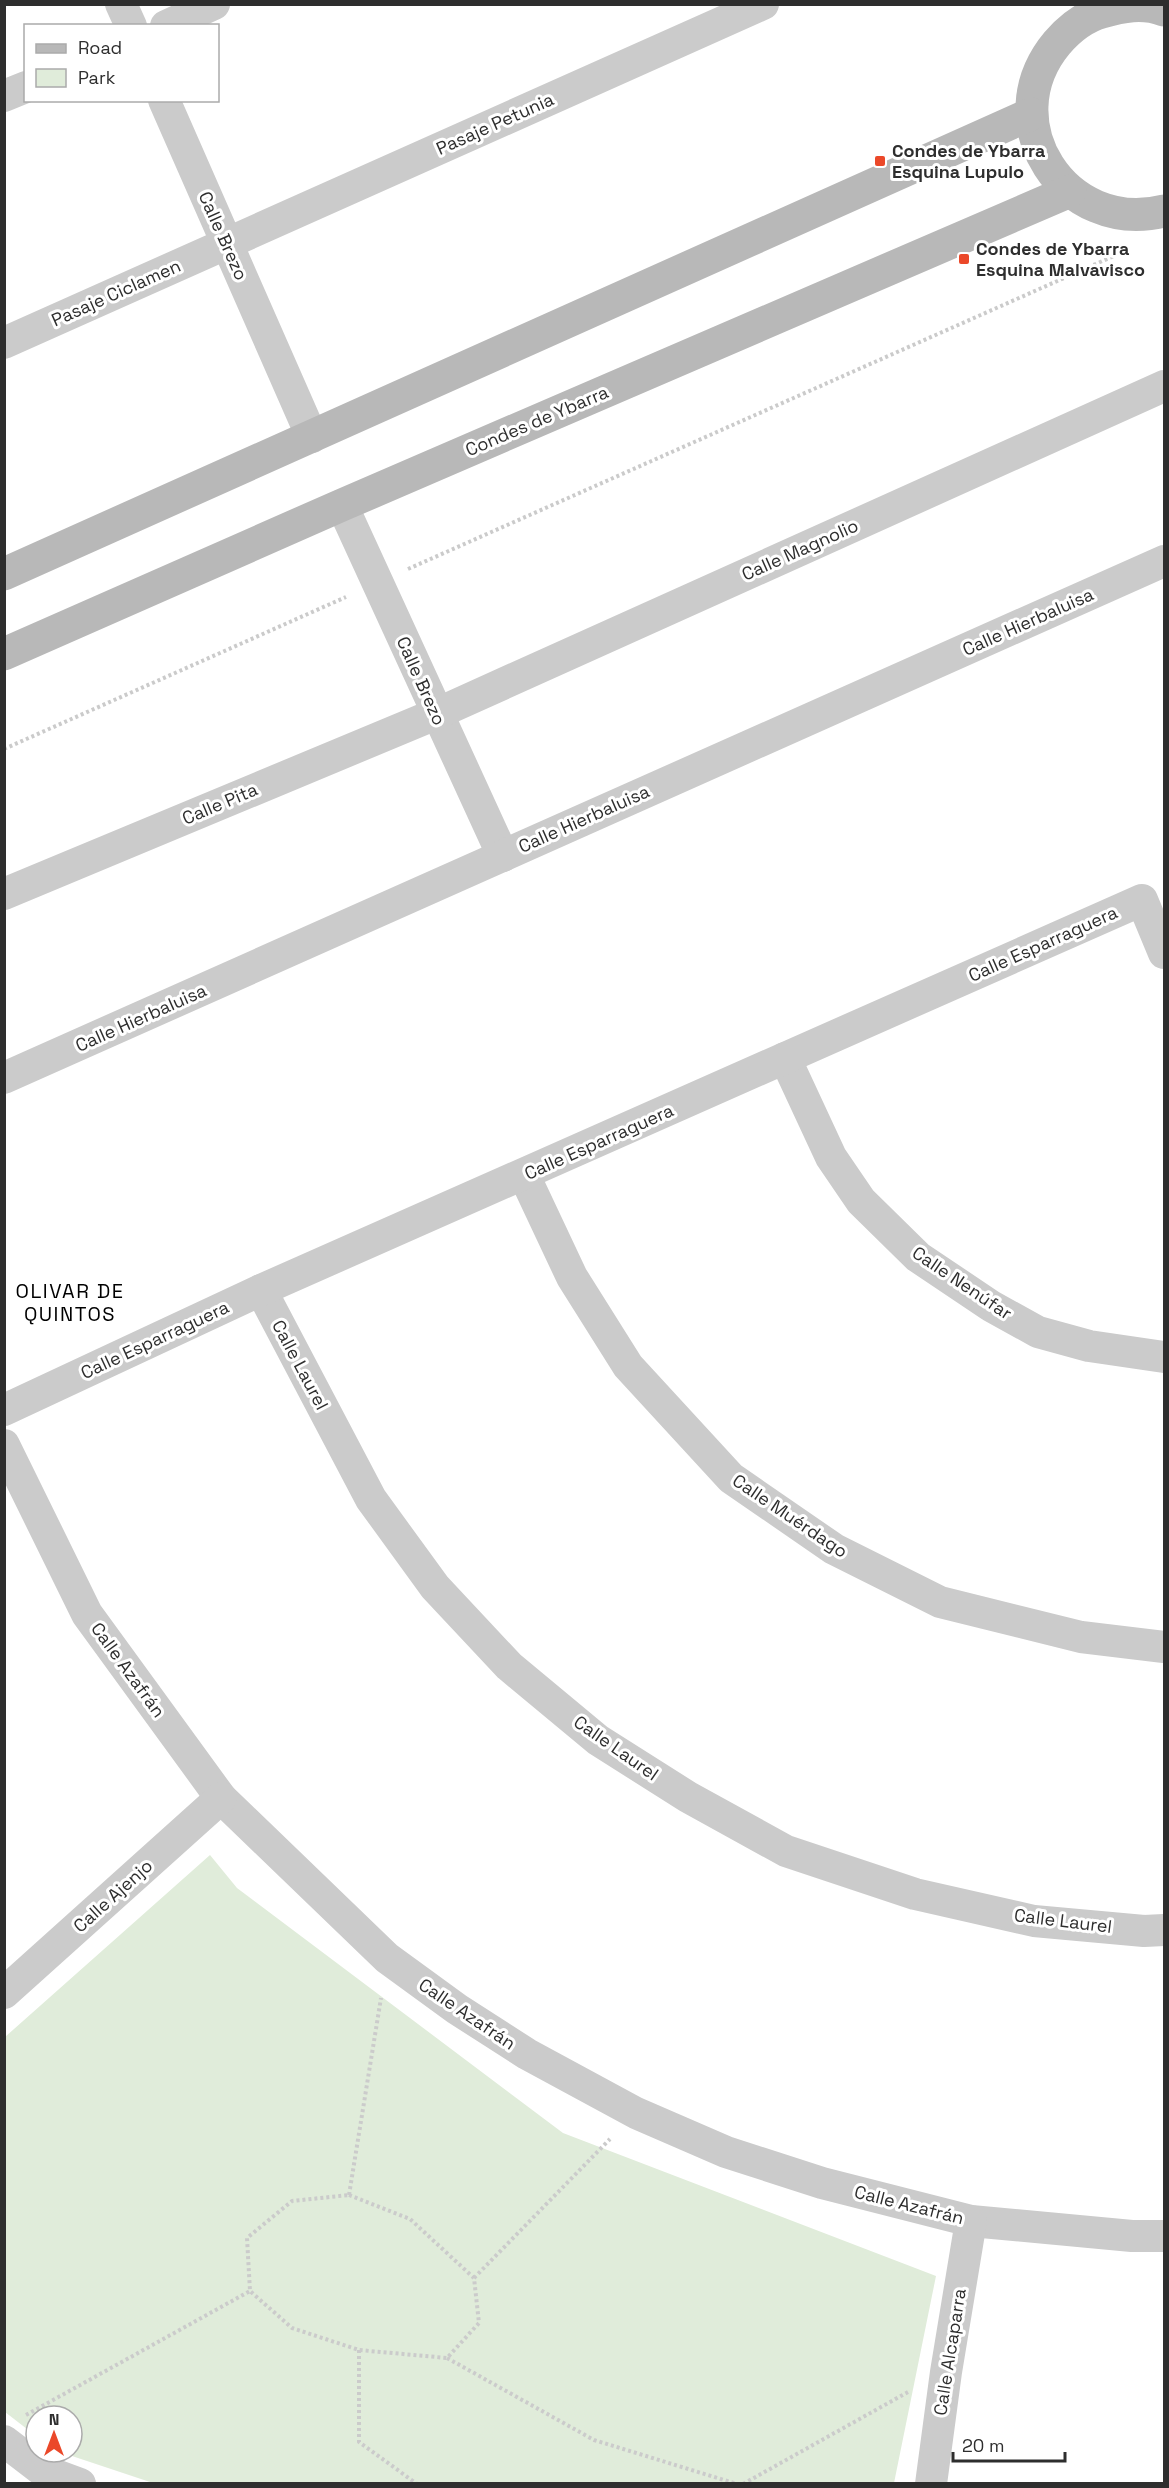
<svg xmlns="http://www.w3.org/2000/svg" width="1169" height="2488" font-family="'Space Grotesk',sans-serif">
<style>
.green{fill:#e0ecda}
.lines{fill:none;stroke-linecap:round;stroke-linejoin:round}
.path{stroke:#cbcbcb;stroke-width:4;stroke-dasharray:3 3;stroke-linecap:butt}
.street{stroke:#cbcbcb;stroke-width:32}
.secondary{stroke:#b8b8b8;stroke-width:33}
.poi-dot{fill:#eb4829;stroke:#fff;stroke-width:2}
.labels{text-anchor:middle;stroke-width:6;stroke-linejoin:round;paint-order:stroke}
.street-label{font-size:18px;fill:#2e2e2e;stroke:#fff}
.poi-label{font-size:18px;font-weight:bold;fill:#2e2e2e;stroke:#fff;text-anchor:start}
.neighbourhood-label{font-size:20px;letter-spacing:1.5px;fill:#000;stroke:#fff}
</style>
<rect width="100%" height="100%" fill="#fff"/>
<polygon class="green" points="210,1855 237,1888 563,2133 936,2276 894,2483 153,2483 60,2452 72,2452 72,2416 36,2416 36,2436 5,2412 5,2037"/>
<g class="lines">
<g class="path">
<polyline points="408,569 1125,251"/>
<polyline points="4,749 346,597"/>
<polygon points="349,2195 410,2219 474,2278 479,2323 447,2358 359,2350 292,2328 250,2291 247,2238 292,2201"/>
<polyline points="349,2195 381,1998"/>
<polyline points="474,2278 610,2139"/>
<polyline points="359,2350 359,2442 417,2484"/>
<polyline points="447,2358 594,2440 737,2484"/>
<polyline points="26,2415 250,2291"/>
<polyline points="743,2484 908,2392"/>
</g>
<g class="street">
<polyline points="121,4 131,26"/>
<polyline points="166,26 214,4"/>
<polyline points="4,96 26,87"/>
<polyline points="164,100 312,437"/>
<polyline points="4,343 763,4"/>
<polyline points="342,505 503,856"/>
<polyline points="4,894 436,714 1164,386"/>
<polyline points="785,1058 831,1157 861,1201 918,1257 991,1306 1038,1332 1089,1346 1164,1357"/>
<polyline points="4,1078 1164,561"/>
<polyline points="524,1175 572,1277 628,1366 731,1478 834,1549 940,1602 1081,1637 1164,1647"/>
<polyline points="261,1290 371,1499 435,1587 509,1666 598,1740 688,1797 786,1851 915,1894 1034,1921 1144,1931 1164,1930"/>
<polyline points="4,1410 261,1290 1142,900 1164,953"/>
<polyline points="4,1445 87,1614 221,1798 387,1958 457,2009 527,2054 636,2113 726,2152 822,2183 971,2221 1132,2236 1164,2236"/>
<polyline points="4,1993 221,1798"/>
<polyline points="4,2441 42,2470 80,2484"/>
<polyline points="931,2484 946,2372 971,2221"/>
</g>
<g class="secondary">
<path d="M 1164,10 C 1143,2 1122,6 1102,12 C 1084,17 1069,29 1057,43 C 991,122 1065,236 1164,211"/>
<polyline points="4,574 1031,114"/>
<polyline points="4,654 342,505 1070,191"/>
</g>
</g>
<g class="poi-dot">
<rect x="874" y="155" width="12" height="12" rx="3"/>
<rect x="958" y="253" width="12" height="12" rx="3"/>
</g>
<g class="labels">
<g class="street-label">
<text transform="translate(495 124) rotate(-24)" y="6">Pasaje Petunia</text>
<text transform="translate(223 236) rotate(66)" y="6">Calle Brezo</text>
<text transform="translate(116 293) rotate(-24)" y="6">Pasaje Ciclamen</text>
<text transform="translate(537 421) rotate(-23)" y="6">Condes de Ybarra</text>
<text transform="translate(800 550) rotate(-24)" y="6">Calle Magnolio</text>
<text transform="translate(1028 622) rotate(-24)" y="6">Calle Hierbaluisa</text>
<text transform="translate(421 681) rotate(66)" y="6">Calle Brezo</text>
<text transform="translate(220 804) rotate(-23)" y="6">Calle Pita</text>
<text transform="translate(584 819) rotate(-24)" y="6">Calle Hierbaluisa</text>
<text transform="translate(1043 944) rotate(-24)" y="6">Calle Esparraguera</text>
<text transform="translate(141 1018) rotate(-24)" y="6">Calle Hierbaluisa</text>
<text transform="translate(599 1142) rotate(-24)" y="6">Calle Esparraguera</text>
<text transform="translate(962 1283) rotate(34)" y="6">Calle Nenúfar</text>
<text transform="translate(155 1340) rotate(-25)" y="6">Calle Esparraguera</text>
<text transform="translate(300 1365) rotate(62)" y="6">Calle Laurel</text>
<text transform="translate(790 1516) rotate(34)" y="6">Calle Muérdago</text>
<text transform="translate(128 1670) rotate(54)" y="6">Calle Azafrán</text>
<text transform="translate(616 1748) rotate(35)" y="6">Calle Laurel</text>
<text transform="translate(113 1896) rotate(-42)" y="6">Calle Ajenjo</text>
<text transform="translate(1063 1921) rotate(7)" y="6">Calle Laurel</text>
<text transform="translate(467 2014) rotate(34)" y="6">Calle Azafrán</text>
<text transform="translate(909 2205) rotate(14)" y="6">Calle Azafrán</text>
<text transform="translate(950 2352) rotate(-81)" y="6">Calle Alcaparra</text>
</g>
<g class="poi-label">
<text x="892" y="157">Condes de Ybarra<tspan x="892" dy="21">Esquina Lupulo</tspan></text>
<text x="976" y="255">Condes de Ybarra<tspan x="976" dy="21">Esquina Malvavisco</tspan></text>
</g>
<g class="neighbourhood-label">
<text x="70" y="1298">OLIVAR DE<tspan x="70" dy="23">QUINTOS</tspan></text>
</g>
</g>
<rect width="1169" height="2488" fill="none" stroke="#2e2e2e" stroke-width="12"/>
<rect x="24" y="24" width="195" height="78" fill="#ffffff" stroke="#ababab" stroke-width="1.5"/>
<rect x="36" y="44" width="30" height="9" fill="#b8b8b8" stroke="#ababab" stroke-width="1.5"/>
<text x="78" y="54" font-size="18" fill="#2e2e2e">Road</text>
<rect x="36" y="69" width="30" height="18" fill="#e0ecda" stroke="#ababab" stroke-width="1.5"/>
<text x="78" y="84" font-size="18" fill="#2e2e2e">Park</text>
<g transform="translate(54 2434)"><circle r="28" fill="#ffffff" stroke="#ababab" stroke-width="1.5"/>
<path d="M0-4.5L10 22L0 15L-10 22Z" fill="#eb4829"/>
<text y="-9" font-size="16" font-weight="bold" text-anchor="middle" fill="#2e2e2e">N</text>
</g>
<path d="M953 2452v9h112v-9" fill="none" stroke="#2e2e2e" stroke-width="3"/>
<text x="962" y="2452" font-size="18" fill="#2e2e2e" stroke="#ffffff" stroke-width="4.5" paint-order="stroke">20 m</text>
</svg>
